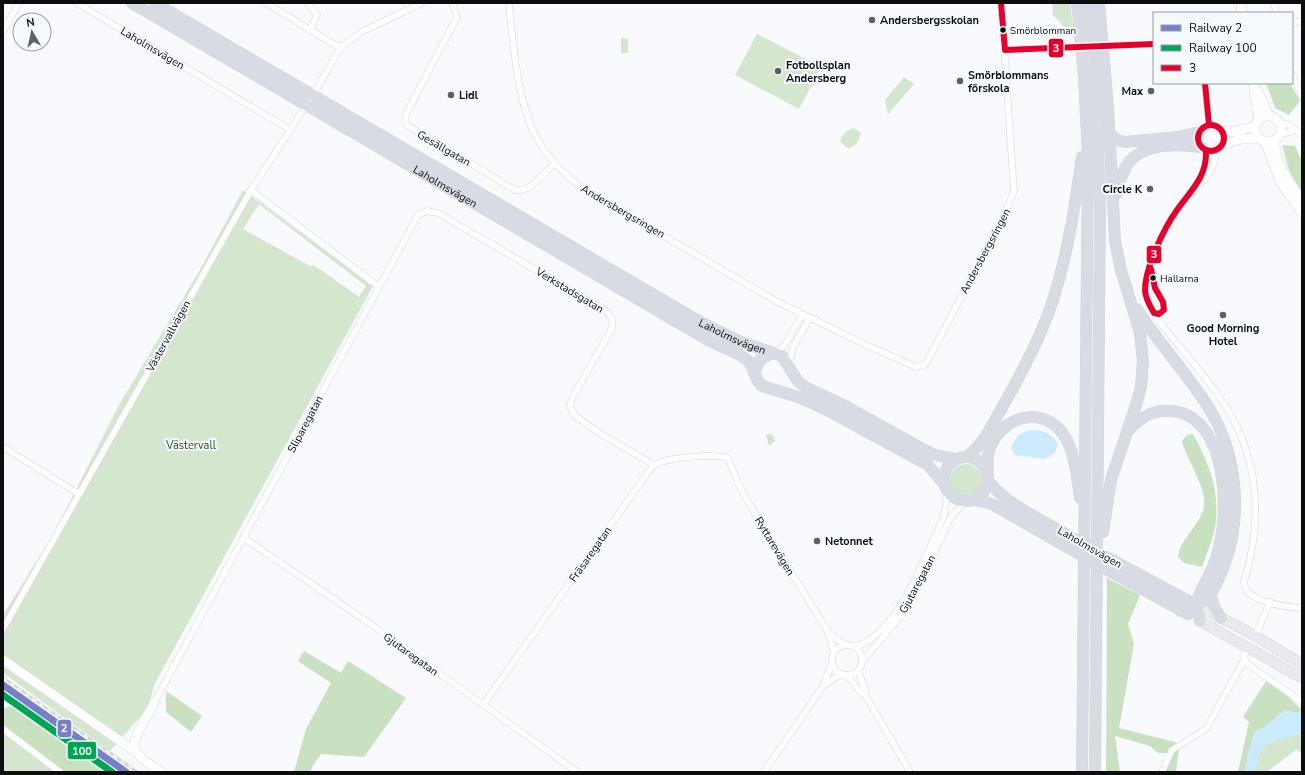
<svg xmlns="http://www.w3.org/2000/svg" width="1305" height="775" font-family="'Nunito Sans',sans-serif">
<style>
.green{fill:#d4e7ce;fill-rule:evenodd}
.forest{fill:#c9e1c0}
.water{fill:#cceafe}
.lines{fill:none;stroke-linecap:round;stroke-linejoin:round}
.street-casing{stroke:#d4d6d8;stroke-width:7}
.secondary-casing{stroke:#d4d6d8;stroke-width:10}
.primary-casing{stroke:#d6d7d8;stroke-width:11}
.highway-casing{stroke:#d6d7d8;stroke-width:12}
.street{stroke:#fefeff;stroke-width:6}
.secondary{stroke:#fefeff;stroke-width:9}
.primary{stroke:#e8eaef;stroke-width:10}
.highway{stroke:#d9dbe4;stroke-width:11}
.rail-casing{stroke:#d3d3d3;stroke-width:3}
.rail{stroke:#f6faff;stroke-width:1.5;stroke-dasharray:4.5;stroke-linecap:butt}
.highway-bridge-casing{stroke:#d6d7d8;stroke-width:12;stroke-linecap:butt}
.highway-bridge{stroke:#d9dbe4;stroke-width:11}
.bus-1-casing{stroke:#f6faff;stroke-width:9}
.bus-1{stroke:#e4002b;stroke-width:6}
.rail-1-casing{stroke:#f6faff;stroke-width:10}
.rail-2-casing{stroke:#f6faff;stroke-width:10}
.rail-1{stroke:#767fc8;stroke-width:7}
.rail-2{stroke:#00a651;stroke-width:7}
.poi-dot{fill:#5f6062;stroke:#f6faff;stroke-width:1.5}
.bus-dot{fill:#0c0d0f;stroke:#f6faff;stroke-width:1.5}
.labels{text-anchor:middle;stroke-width:4;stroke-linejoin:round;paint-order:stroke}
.bus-label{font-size:10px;fill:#0c0d0f;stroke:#f6faff;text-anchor:start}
.poi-label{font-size:11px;font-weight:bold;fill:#0c0d0f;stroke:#f6faff;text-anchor:start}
.street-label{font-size:11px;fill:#0c0d0f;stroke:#f6faff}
.park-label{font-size:11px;fill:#284f10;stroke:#f6faff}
.line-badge{stroke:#f6faff;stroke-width:1.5}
.badge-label{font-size:11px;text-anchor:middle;font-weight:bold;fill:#fff}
</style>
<rect width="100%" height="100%" fill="#f8fafd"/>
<g class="green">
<polygon points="1052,3 1070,3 1074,38 1053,15"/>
<polygon points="757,34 821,67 799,109 735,75"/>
<polygon points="621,38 628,39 628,53 621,53"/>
<polygon points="904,77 914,84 888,114 885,100"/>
<path d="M 854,128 L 861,133 L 858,142 L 849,149 L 840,142 C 842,134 846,130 854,128 Z"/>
<path d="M 243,190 L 373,286 L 154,685 L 149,707 L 110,751 L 3,673 L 3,615 L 54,533 L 119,405 L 201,268 ZM 259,204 L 366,286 L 359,297 L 314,265 L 310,266 L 243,229 Z"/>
<polygon points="770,434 773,435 775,441 769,446 766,435"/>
<circle cx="966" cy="480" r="16"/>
<polygon points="3,724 64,772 3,772"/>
<path d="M 1302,732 L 1302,754 L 1297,749 L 1267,772 L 1254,772 C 1262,732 1272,745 1302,732 Z"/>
</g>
<g class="forest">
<polygon points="1266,83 1290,83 1300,101 1289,115 1275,108"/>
<polygon points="1282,145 1295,146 1302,161 1302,193 1289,170"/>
<path d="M 1193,434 C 1208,461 1219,488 1216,520 C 1215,536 1207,552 1202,567 L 1184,563 L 1178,557 C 1180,538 1202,524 1204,505 C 1207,488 1186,459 1182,441 L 1187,435 Z"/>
<polygon points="1107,578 1140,595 1128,624 1134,644 1119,728 1175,742 1179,750 1176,772 1165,772 1165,767 1174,753 1158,753 1150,746 1115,736 1120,772 1106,772"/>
<polygon points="304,651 341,673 348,661 406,698 364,757 321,754 312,767 311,772 294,772 306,729 331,683 298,661"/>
<polygon points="1266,681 1285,694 1302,710 1297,713 1285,710 1265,727 1255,732 1248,755 1245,772 1238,772 1249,722 1243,717"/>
<polygon points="166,691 202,716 191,732 166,712"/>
<polygon points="15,704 107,772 64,772 3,724 3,709"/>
</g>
<g class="water">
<path d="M 1033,430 C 1043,430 1055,435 1058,445 L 1055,453 L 1045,459 L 1015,455 L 1011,448 C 1015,437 1021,431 1033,430 Z"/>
<path d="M 1285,710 L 1297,713 L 1302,710 L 1302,732 C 1272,746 1263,732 1254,772 L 1245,772 L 1248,755 L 1255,732 L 1265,727 Z"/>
</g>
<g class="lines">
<defs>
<g id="street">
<path id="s1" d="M 77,3 L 289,129"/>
<polyline points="266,3 340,48"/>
<polyline points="308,3 317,15 310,30"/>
<path d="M 452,3 L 457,17 L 406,114 L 405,121 L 408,126 L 515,190 C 531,193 543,173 554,164"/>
<path d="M 509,3 C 510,21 513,39 515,58 C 523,119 535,155 588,192 L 776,301 L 866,345 L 916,367 L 924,365 L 928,360 L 1003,218 L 1014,191 L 1001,3"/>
<polyline points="1274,3 1276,13"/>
<polyline points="1292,23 1302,21"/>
<polyline points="3,31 19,3"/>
<polyline points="1292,74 1302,96"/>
<polyline points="1206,99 1209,125"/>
<polyline points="1279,122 1289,125 1302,135"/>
<circle cx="1211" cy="138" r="13"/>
<polyline points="1280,135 1296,130"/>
<path d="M 1217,150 C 1215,158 1214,168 1208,175 C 1199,188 1185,198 1176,212 C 1165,226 1145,273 1145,290 C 1146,310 1165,328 1176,342 C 1190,359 1205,376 1217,394 C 1259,451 1264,516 1244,582 C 1244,602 1286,607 1302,608"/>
<polyline points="1200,182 1207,163 1206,151"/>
<polyline points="251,190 379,287"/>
<polyline points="1151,269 1155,288 1164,305 1162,313 1154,313"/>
<polyline points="776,354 786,343 802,315"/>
<polyline points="789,365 793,347 810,318"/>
<polyline points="3,447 79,494"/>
<polyline points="244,538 372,625 577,772"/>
<polyline points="3,629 251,190 318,87 340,48 361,32 422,3"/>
<polyline points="828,632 845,645"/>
<polyline points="1257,632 1270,602"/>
<circle cx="847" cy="660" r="15"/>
<path d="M 854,647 C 898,635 924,558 942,521 L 945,511 L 947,491"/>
<polyline points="1246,651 1244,657 1246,663 1302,702"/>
<polyline points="862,662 906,610 951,517 965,502"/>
<polyline points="858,670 866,693"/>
<polyline points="846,675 868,700 910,772"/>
<polyline points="825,685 841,674"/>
<path d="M 154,703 L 418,215 L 427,211 L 438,213 L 605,310 C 610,315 614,320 612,328 L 572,398 L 570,407 L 575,416 L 601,434 L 654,465"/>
<path d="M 483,705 L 646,475 C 649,472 651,467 655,465 C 666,457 715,454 728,458 L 738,483 L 747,500 L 828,632 L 834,653"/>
<polyline points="3,729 60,772"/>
<polyline points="764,772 823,686 832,663"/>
<polyline points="1162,772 1172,750 1206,729 1244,660"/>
</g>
<g id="secondary">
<polyline points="1241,3 1242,13"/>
<polyline points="1253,83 1259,119"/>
<polyline points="1258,91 1269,116"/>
<circle cx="1268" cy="129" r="13"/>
<polyline points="1221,130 1234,132 1255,126"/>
<path d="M 1275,140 C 1274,162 1290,183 1302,200"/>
<polyline points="1265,142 1281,183 1302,213"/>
<polyline points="1222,145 1241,139 1258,138"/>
<polyline points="3,660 136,752"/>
<path d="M 154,703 C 149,715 128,740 137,753 C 143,761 153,766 161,772"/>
</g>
<g id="primary">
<polyline points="1198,606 1243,629 1302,664"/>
<polyline points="1200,621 1302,678"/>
</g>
<g id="highway">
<path id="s2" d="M 132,3 L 708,340 C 719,346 739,352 748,361 C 755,368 754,379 762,386 L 801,398 L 827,410 L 928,465 L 944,484"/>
<path id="s3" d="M 155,3 L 702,323 L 741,342 L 782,356 L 797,380 L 805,387 L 847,407 L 932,454 L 955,459"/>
<polyline points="1077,3 1084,78 1088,155 1082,772"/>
<polyline points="1089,3 1095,65 1100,206 1095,772"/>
<polyline points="1099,3 1108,107 1115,241 1121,270 1140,333 1143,361 1141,387 1137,402 1111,480 1103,532"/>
<polyline points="1110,134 1117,140 1125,142 1178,137 1199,132"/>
<path d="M 1117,193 C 1120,182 1122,170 1130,161 C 1146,143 1179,144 1201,147"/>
<path d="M 1137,309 C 1159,344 1187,373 1209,408 C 1237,454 1243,515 1224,566 C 1214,591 1209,605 1181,611"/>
<polyline points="754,373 760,360 771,353"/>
<path d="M 1129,430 C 1139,418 1153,410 1169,411 C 1223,412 1229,498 1221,537 C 1219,550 1215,564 1209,575 C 1206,583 1199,591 1198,600 C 1197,607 1198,614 1200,621"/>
<circle cx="966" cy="479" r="22"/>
<path d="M 966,457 C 984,445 992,425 1003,406 C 1022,372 1041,337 1053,300 C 1068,253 1075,205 1082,157"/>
<path d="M 988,475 C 987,466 987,456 990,448 C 1001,418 1039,405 1061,431 C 1075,449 1077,477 1080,498"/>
<path d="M 988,480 C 1004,504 1043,520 1067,535"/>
<polyline points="974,500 992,504 1067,547"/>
<polyline points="1114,561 1198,606"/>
<polyline points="1113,573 1188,614"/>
<polyline points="1211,596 1214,607 1221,618"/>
</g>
</defs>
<use href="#street" class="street-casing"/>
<use href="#secondary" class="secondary-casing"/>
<use href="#primary" class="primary-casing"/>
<use href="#highway" class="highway-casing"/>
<use href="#street" class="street"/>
<use href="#secondary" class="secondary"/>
<use href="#primary" class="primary"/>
<use href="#highway" class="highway"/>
<defs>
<polyline id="rail" points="3,678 137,772"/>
</defs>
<use href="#rail" class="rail-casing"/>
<use href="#rail" class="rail"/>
<defs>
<g id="highway-bridge">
<polyline points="1067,535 1114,561"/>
<polyline points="1067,547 1113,573"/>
</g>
</defs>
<use href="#highway-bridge" class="highway-bridge-casing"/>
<use href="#highway-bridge" class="highway-bridge"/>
<defs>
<g id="bus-1">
<polyline points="1001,3 1005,50 1154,44"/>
<polyline points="1205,83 1209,125"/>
<circle cx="1211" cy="138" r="13"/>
<path d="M 1151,269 L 1155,288 L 1163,302 L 1164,310 L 1159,314 L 1154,313 C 1150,306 1145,298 1145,290 C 1145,268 1164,228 1177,210 C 1191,190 1207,177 1206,151"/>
</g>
</defs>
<use href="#bus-1" class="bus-1-casing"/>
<use href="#bus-1" class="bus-1"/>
<defs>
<polyline id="rail-1" points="3,685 126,772"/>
<polyline id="rail-2" points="3,695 112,772"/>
</defs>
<use href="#rail-1" class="rail-1-casing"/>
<use href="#rail-2" class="rail-2-casing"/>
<use href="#rail-1" class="rail-1"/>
<use href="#rail-2" class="rail-2"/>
</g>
<g class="poi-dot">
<circle cx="872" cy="20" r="4"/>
<circle cx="778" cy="71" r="4"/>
<circle cx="960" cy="81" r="4"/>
<circle cx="1151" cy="91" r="4"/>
<circle cx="451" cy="95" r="4"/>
<circle cx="1150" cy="189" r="4"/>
<circle cx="1223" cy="315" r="4"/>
<circle cx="817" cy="541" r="4"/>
</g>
<g class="bus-dot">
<circle cx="1003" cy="30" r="3.5"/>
<circle cx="1153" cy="278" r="3.5"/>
</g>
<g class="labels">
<g class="bus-label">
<text x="1010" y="34">Smörblomman</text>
<text x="1160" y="282">Hallarna</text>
</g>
<g class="poi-label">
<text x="880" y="24">Andersbergsskolan</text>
<text x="786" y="69">Fotbollsplan<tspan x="786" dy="13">Andersberg</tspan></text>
<text x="968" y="79">Smörblommans<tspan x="968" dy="13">förskola</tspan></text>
<text x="1143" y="95" text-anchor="end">Max</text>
<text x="459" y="99">Lidl</text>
<text x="1142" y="193" text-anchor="end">Circle K</text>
<text x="1223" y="332" text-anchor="middle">Good Morning<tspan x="1223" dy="13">Hotel</tspan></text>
<text x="825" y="545">Netonnet</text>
</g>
<g class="street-label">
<text dy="4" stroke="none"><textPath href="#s1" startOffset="88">Laholmsvägen</textPath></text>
<text transform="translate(444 148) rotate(30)" y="4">Gesällgatan</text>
<text dy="4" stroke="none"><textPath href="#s2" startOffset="363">Laholmsvägen</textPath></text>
<text transform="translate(623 211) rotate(30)" y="4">Andersbergsringen</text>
<text transform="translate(985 251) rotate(-62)" y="4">Andersbergsringen</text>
<text transform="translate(570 290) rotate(31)" y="4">Verkstadsgatan</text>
<text transform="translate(168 336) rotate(-61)" y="4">Västervallvägen</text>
<text dy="4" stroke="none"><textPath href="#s3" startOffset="667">Laholmsvägen</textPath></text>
<text transform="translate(305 424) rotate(-62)" y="4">Sliparegatan</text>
<text transform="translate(775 546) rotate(59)" y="4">Ryttarevägen</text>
<text transform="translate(1090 547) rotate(30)" y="4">Laholmsvägen</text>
<text transform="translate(590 554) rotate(-55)" y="4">Fräsaregatan</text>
<text transform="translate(917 584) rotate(-62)" y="4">Gjutaregatan</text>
<text transform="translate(411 654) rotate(36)" y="4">Gjutaregatan</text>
</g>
<g class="park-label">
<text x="191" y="449">Västervall</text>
</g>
</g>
<g class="line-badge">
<rect x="1048" y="38" width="16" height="20" rx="4" fill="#e4002b"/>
<rect x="1146" y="245" width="16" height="19" rx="4" fill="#e4002b"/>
<rect x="57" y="719" width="15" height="19" rx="4" fill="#767fc8"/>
<rect x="67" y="741" width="30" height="19" rx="4" fill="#00a651"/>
</g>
<g class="badge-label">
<text x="1056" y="52">3</text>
<text x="1154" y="258">3</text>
<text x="64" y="732">2</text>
<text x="82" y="755">100</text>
</g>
<rect width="1305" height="775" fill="none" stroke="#0c0d0f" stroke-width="8"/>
<rect x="1153" y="12" width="140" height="72" fill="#f6faff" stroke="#989b9f"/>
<rect x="1161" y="25" width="20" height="6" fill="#767fc8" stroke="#989b9f"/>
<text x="1189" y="32" font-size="12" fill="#0c0d0f">Railway 2</text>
<rect x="1161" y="45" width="20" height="6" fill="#00a651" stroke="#989b9f"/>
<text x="1189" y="52" font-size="12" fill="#0c0d0f">Railway 100</text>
<rect x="1161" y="65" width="20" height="6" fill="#e4002b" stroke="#989b9f"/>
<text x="1189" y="72" font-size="12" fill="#0c0d0f">3</text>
<g transform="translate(32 32) rotate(351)"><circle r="19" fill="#f6faff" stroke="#989b9f"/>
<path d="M0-3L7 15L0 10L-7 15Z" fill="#5f6062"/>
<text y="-6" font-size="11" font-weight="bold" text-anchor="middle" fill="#0c0d0f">N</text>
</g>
</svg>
